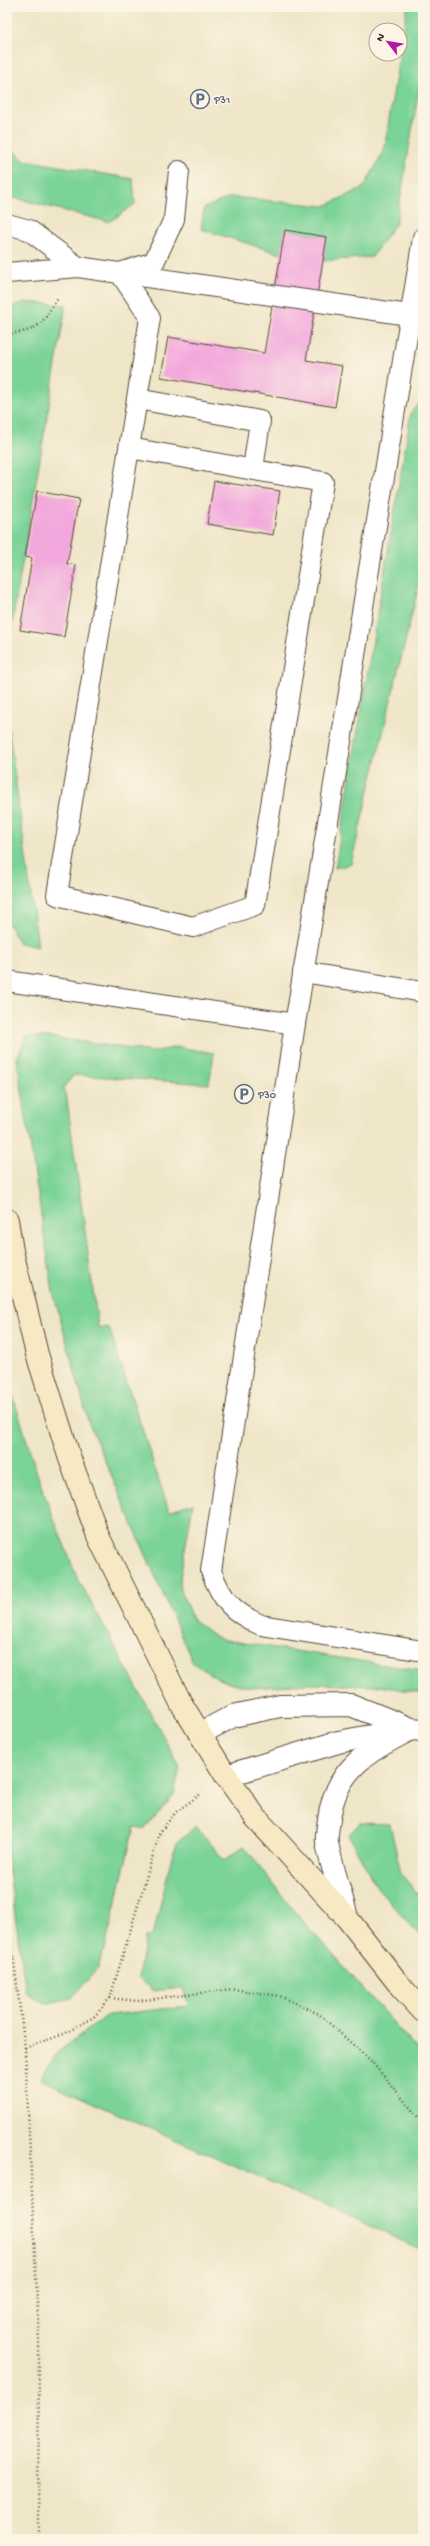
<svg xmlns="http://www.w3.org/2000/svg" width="430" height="2546" font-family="'Gochi Hand',sans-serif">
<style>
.green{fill:#7ad398;stroke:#5a7e5b}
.building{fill:#f2a8dc}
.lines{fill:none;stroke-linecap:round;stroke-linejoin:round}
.lane-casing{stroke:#564637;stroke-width:22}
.street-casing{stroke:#564637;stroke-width:24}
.secondary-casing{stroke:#564637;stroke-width:24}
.path{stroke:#564637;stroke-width:2.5;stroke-dasharray:1 3;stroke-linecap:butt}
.lane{stroke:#fff;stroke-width:20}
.street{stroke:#fff;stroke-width:22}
.secondary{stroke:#f7e9c3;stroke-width:22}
.labels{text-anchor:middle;stroke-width:3;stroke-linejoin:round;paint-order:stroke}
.service-label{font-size:11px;fill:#4e5e75;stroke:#fcf5e5;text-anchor:start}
</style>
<rect width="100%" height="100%" fill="#fcf5e5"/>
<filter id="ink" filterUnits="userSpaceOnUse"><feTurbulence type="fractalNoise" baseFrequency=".025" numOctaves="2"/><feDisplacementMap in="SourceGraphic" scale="8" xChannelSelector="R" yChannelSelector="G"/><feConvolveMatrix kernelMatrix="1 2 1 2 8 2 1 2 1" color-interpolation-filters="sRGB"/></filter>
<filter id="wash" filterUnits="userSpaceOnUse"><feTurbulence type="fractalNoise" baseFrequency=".012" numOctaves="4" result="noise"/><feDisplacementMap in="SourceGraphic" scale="16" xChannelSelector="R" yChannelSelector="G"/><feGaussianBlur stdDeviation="0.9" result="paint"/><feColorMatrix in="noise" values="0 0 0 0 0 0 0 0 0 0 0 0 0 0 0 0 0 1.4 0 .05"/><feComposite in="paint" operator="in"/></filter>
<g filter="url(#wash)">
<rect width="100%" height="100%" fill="#efe5c7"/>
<g class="green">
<polygon points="407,7 423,7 423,66 396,223 372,257 323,261 327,237 285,230 281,254 201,229 204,208 231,197 325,206 364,187 384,151"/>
<polygon points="7,145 24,160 133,179 135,204 109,222 7,196"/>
<polygon points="25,302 66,305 7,653 7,308"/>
<polygon points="423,399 423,568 351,864 335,868 411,412"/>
<polygon points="7,718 38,947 19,943 7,921"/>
<polygon points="26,1036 51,1037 152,1052 178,1047 214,1053 209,1084 74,1075 63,1088 67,1100 98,1327 109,1328 169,1511 193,1503 179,1585 192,1619 219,1639 423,1671 423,1693 379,1686 306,1684 251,1688 218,1679 193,1663 89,1424 53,1292 17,1059"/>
<polygon points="7,1377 40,1483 76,1575 180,1767 174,1795 145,1829 134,1827 107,1940 98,1968 72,1998 44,2004 26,1993 7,1856"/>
<polygon points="360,1823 390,1824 401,1874 423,1900 423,1939 377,1887 348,1835"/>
<polygon points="196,1826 224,1860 244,1846 293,1910 423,2056 423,2250 40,2079 58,2052 108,2015 189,2006 183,1988 153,1991 138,1978 145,1937 153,1936 171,1860 177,1843"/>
</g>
<g id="blocks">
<g class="building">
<polygon points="285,230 327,237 306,360 342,366 335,407 161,377 168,337 264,353"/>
<polygon points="214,481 280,491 273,535 207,524"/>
<polygon points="37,491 79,499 67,564 76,565 64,637 20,630 32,558 25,557"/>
</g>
</g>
</g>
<g filter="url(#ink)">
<use href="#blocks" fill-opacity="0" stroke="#564637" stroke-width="1"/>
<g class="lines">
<defs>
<g id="lane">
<polyline points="7,224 29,230 78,267"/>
<path d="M 423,238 L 295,1024 L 211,1571 C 222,1600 232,1612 261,1625 L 423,1651"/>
<polyline points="7,273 78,267 423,317"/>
<polyline points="137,399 260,421 253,469"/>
<polyline points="129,448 323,482 255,905 193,927 57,895 150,318 120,273 154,262 174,219 179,171"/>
<polyline points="303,972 423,992"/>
<polyline points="7,981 295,1024"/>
</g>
<g id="street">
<polyline points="201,1733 233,1716 280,1706 351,1705 411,1729 423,1730"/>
<polyline points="226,1776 338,1742 393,1732"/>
<path d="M 347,1918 C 341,1893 332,1868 327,1843 C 326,1836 328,1827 329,1819 C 336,1767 369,1751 411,1729"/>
</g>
<polyline id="secondary" points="7,1220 12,1251 37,1354 69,1456 98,1536 181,1703 226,1776 256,1818 347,1918 402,1988 423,2011"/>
</defs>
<use href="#lane" class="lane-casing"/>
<use href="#street" class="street-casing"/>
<use href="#secondary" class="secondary-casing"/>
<g class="path">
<path d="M 7,334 C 41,331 41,324 58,298"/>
<polyline points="7,1908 25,2048 39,2340 38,2539"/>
<polyline points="110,1998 137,2001 232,1989 280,1996 319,2014 371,2061 423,2123"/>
<polyline points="25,2048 64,2034 94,2017 110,1998 160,1832 176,1812 202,1793"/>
</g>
<use href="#lane" class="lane"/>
<use href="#street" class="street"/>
<use href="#secondary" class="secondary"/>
</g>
</g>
<defs>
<symbol id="parking-ring" viewBox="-11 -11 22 22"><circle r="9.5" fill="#fcf5e5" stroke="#5c6f8a" stroke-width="1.5"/><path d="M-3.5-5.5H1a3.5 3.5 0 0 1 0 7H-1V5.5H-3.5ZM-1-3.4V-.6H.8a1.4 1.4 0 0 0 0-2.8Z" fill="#5c6f8a"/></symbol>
</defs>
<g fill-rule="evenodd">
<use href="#parking-ring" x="189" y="88" width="22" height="22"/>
<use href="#parking-ring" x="233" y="1083" width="22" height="22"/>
</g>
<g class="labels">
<g class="service-label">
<text x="214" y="103">P31</text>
<text x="258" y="1098">P30</text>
</g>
</g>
<rect width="430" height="2546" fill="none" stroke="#fcf5e5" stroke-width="24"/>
<g transform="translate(388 42) rotate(301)"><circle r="19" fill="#fcf5e5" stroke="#afa495"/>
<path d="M0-3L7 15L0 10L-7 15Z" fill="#b5179e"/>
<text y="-6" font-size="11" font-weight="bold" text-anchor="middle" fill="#3b2a1e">N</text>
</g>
</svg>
